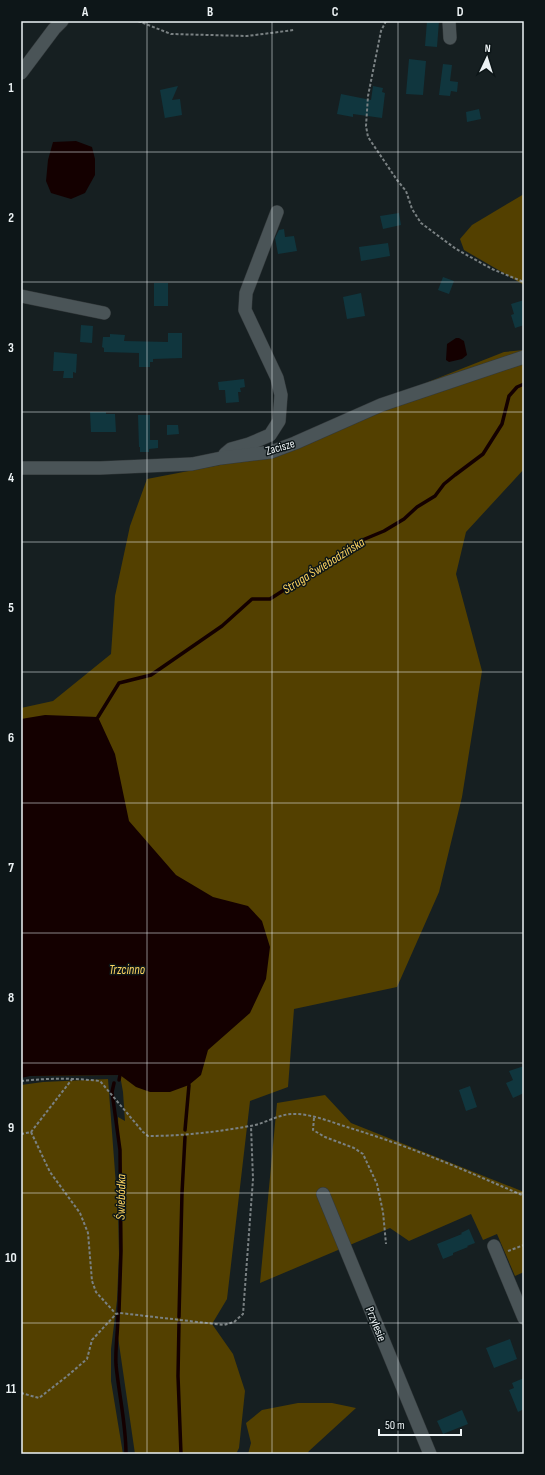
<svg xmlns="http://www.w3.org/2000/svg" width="545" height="1475" font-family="'Sofia Sans Condensed',sans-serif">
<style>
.green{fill:#534000}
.water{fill:#140000}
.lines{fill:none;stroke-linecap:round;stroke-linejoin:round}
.stream{stroke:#140000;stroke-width:3.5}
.building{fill:#10363e}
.minor-casing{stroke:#32383a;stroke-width:14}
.path{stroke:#7a8183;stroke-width:2;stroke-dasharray:3 2;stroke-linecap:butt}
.minor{stroke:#4a5457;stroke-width:13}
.grid{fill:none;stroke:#edf3f5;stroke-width:1;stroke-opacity:0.55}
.labels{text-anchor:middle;stroke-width:3;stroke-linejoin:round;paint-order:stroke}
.street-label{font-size:12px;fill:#edf3f5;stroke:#0d1618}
.water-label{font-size:13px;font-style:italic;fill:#fcd360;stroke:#0d1618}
.neatline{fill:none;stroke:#edf3f5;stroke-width:1.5}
.grid-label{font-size:13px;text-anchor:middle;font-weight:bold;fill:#edf3f5}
</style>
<rect width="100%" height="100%" fill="#161f21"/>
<g class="green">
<polygon points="524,194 524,285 464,250 460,239 472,225"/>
<polygon points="524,350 524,469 466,532 456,574 482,671 462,797 439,892 397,987 294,1009 288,1087 250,1101 227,1299 212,1324 233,1354 245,1391 239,1448 236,1454 135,1454 118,1337 120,1313 120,1181 118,1117 125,1121 123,1092 120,1075 30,1076 219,919 21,741 21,708 53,701 111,654 115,596 130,526 147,479 276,454 428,382 504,352"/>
<polygon points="108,1079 118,1212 119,1254 117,1300 111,1349 111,1381 123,1454 21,1454 21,1085 43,1082"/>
<polygon points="325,1095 351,1123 524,1192 524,1272 515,1276 497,1234 483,1240 471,1214 409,1241 390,1228 260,1283 277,1103"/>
<polygon points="298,1403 332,1403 356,1408 309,1451 307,1454 248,1454 251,1443 246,1423 262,1410"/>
</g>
<g class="water">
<polygon points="76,141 92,147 95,159 95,175 85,193 71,199 51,193 46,181 48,160 53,142"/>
<polygon points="456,338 459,338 464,341 467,355 462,359 449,362 446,360 447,344"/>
<polygon points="45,715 98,717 115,754 129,821 176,875 213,897 248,906 262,921 270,947 266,979 250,1013 208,1050 201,1075 189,1085 170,1092 150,1092 136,1087 120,1075 30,1076 21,1078 21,719"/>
</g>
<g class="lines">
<g class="stream">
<polyline points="98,717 119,683 151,675 222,626 252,599 270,599 360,541 384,531 404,519 417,507 435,496 444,484 455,475 483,454 502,424 509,396 517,387 524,384"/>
<polyline points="119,1080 120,1075"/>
<polyline points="114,1083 112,1092 120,1150 121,1251 119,1312"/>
<polyline points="185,1130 189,1085"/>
<path d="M 118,1315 C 118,1331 115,1349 116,1365 C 119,1395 126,1424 126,1454"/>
<polyline points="179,1317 182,1193 185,1137"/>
<polyline points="179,1323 178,1376 181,1454"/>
</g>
</g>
<g class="building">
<polygon points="427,21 439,21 437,47 425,46"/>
<polygon points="409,59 426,61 423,95 406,94"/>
<polygon points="443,64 452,65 450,81 458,82 457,92 451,91 450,96 439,95"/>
<polygon points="178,86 172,100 180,99 182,115 165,118 165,119 160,90"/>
<polygon points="373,86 383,88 382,92 385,93 382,118 353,114 353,117 337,114 341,94 371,100"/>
<polygon points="479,109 481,119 467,122 466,112"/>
<polygon points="399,213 401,225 383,229 380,216"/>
<polygon points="284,229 285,237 294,236 297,251 278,254 275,238 279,230"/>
<polygon points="388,243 390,256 361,261 359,247"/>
<polygon points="443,277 454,281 449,294 438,290"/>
<rect x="154" y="283" width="14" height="23"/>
<polygon points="361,293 365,316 347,319 343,297"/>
<polygon points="524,300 524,325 515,328 511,315 514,314 511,304"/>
<polygon points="81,325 93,326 92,343 80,342"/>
<polygon points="168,333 182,333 182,358 153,359 153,362 150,362 150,367 139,367 139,353 104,352 104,348 102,347 103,337 110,337 110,334 125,335 124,341 168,342"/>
<polygon points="54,352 77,354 76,373 73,372 73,378 63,378 64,371 53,371"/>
<polygon points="244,379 245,387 240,388 241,392 238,392 239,402 226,403 225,390 219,390 218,382"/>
<polygon points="90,412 106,412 106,414 115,414 116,432 91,432"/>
<polygon points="138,415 150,415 150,440 158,440 158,448 149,449 149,452 140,452 140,447 139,447"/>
<polygon points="167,425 178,425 179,434 167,435"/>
<polygon points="524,1066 524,1093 513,1098 506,1083 513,1080 509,1071"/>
<polygon points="470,1086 477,1107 466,1111 459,1090"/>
<polygon points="469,1229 475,1243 467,1246 468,1247 453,1253 453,1255 443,1259 437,1244 462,1234 461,1233"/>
<polygon points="510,1339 517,1359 494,1368 486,1348"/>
<polygon points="524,1378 524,1409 518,1412 509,1390 514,1388 512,1383"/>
<polygon points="462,1410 468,1424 443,1434 437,1421"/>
</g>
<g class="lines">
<defs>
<g id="minor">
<polyline points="449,21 450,38"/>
<polyline points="21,73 54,29 62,21"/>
<polyline points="21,296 104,313"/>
<polyline points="225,454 231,449 249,444 270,435 279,421 281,395 277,378 245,310 246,293 277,212"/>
<polyline points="21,468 100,468 192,464 221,458 271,452 295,443 381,405 524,357"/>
<polyline points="323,1194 430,1454"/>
<polyline points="494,1246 524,1318"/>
</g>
</defs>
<use href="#minor" class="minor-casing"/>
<g class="path">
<polyline points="138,21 171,34 247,36 294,30"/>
<polyline points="386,21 381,31 368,96 366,126 368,137 397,180 406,191 412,209 421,223 456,249 492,269 524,282"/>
<path d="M 21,1081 C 48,1078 73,1078 100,1081 L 143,1132 L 148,1136 C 182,1136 217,1132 250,1126 C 264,1124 277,1115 291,1114 C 310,1113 331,1122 350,1128 C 409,1146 467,1171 524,1196"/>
<polyline points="314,1118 313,1130 325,1137 354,1148 363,1154 377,1184 383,1212 386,1244"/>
<polyline points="31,1132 50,1172 80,1213 88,1233 92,1281 96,1292 116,1314"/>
<polyline points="21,1134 31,1132 73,1078"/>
<polyline points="508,1251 524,1245"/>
<polyline points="21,1393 39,1398 66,1377 87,1359 92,1340 116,1314 120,1313 224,1325 234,1322 243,1314 253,1179 251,1126"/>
</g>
<use href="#minor" class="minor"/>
</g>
<path class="grid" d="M 147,21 L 147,1454M 272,21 L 272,1454M 398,21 L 398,1454M 21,152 L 524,152M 21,282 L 524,282M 21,412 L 524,412M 21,542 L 524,542M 21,672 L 524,672M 21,803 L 524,803M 21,933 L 524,933M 21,1063 L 524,1063M 21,1193 L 524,1193M 21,1323 L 524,1323"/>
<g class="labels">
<g class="street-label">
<text transform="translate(280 447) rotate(-16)" y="4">Zacisze</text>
<text transform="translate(376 1324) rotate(68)" y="4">Przylesie</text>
</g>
<g class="water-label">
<text transform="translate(323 565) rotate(-32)" y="5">Struga Świebodzińska</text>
<text x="127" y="974">Trzcinno</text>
<text transform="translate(120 1197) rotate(-89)" y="5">Świebódka</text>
</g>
</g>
<rect width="545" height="1475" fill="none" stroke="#0d1618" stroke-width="44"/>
<g transform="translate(487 58) rotate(4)" stroke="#0d1618" stroke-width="3" paint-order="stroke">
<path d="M0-3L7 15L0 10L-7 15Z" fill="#edf3f5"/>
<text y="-6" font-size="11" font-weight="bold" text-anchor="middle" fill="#edf3f5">N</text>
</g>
<path d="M379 1429v6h82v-6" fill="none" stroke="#edf3f5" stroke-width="2"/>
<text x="385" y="1429" font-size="12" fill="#edf3f5" stroke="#0d1618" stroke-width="3" paint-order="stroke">50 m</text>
<rect x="22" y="22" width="501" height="1431" class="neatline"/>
<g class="grid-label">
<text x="85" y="16">A</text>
<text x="210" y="16">B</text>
<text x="335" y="16">C</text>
<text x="460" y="16">D</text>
<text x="11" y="92">1</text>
<text x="11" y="222">2</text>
<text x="11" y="352">3</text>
<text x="11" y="482">4</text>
<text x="11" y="612">5</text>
<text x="11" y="742">6</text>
<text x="11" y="872">7</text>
<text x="11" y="1002">8</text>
<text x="11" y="1132">9</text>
<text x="11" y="1262">10</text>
<text x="11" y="1393">11</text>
</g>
</svg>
